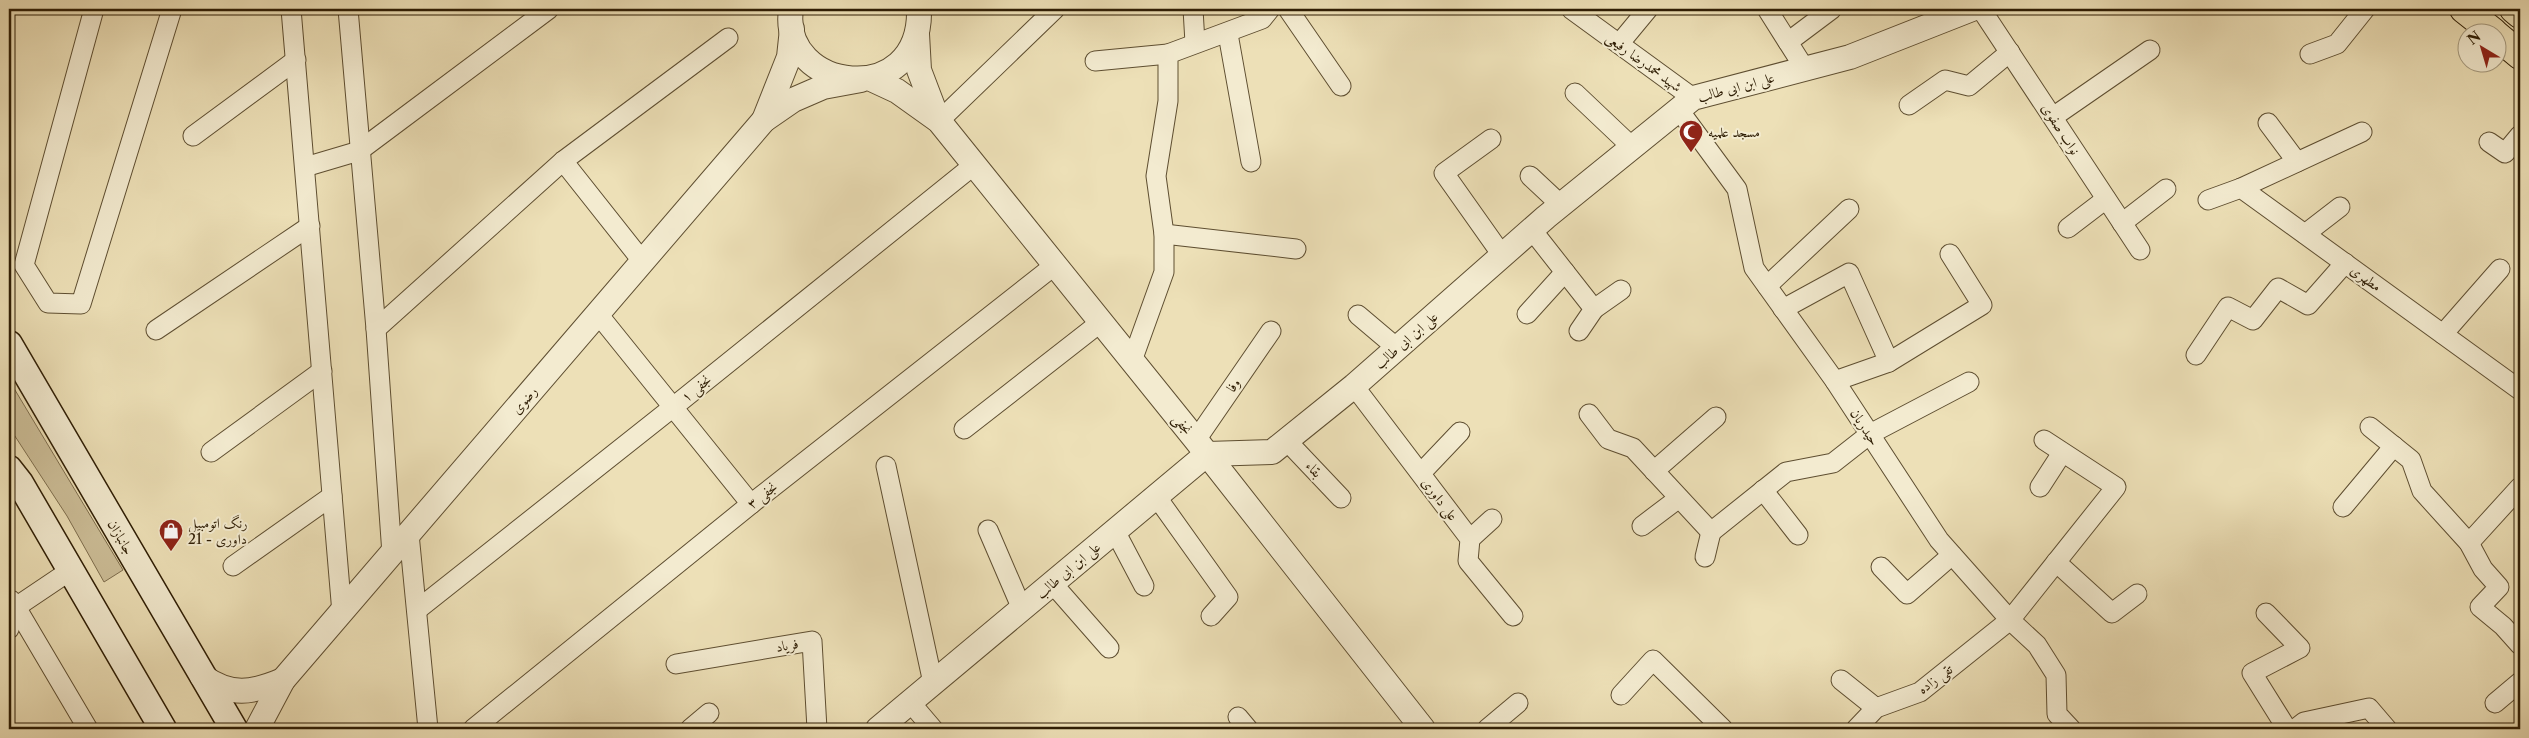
<svg xmlns="http://www.w3.org/2000/svg" width="2529" height="738" font-family="'Libre Caslon Text',Amiri,serif">
<style>
.green{fill:#cdbf99;stroke:#7e6e4e}
.lines{fill:none;stroke-linecap:round;stroke-linejoin:round}
.minor-casing{stroke:#5e4e31;stroke-width:21}
.tertiary-casing{stroke:#5e4e31;stroke-width:26}
.secondary-casing{stroke:#2e1d04;stroke-width:29}
.primary-casing{stroke:#2e1d04;stroke-width:30}
.minor{stroke:#f3ebd0;stroke-width:19}
.tertiary{stroke:#f3ebd0;stroke-width:24}
.secondary{stroke:#f3ebd0;stroke-width:26}
.primary{stroke:#ede0b7;stroke-width:28}
.labels{text-anchor:middle;stroke-width:4;stroke-linejoin:round;paint-order:stroke}
.street-label{font-size:14px;fill:#2e1d04;stroke:#f3ebd0}
.poi-label{font-size:14px;fill:#2e1d04;stroke:#f3ebd0;text-anchor:start}
</style>
<rect width="100%" height="100%" fill="#ede0b7"/>
<filter id="stains"><feTurbulence type="fractalNoise" baseFrequency=".004" numOctaves="4"/><feColorMatrix values="0 0 0 0 .2 0 0 0 0 .09 0 0 0 0 .02 0 0 0 .5 -.17"/></filter>
<radialGradient id="worn" r=".72"><stop offset=".6" stop-color="#630" stop-opacity="0"/><stop offset="1" stop-color="#630" stop-opacity=".3"/></radialGradient>
<polygon class="green" points="9,380 123,570 104,582 67,516 9,427"/>
<g class="lines">
<defs>
<g id="minor">
<polyline points="94,9 24,265 48,303 81,304 172,9"/>
<polyline points="291,9 342,613"/>
<polyline points="348,9 376,329 392,554"/>
<polyline points="1193,9 1195,43"/>
<polyline points="1288,9 1341,86"/>
<polyline points="1571,9 1693,98"/>
<polyline points="1767,9 1805,69"/>
<polyline points="1981,9 2140,250"/>
<polyline points="1228,34 1251,162"/>
<polyline points="1788,42 1832,9"/>
<polyline points="1619,44 1648,9"/>
<polyline points="2310,54 2337,44 2365,9"/>
<polyline points="1095,61 1168,54"/>
<polyline points="1575,93 1632,147"/>
<polyline points="1909,105 1945,80 1969,86 2010,52"/>
<polyline points="1679,110 1737,189 1754,268 1835,381 1939,540 2010,620 2037,645 2056,675 2057,714 2071,729"/>
<polyline points="2053,117 2150,50"/>
<polyline points="939,121 1055,9"/>
<polyline points="2268,123 2297,162"/>
<polyline points="193,136 296,60"/>
<polyline points="1491,139 1444,173 1502,255"/>
<polyline points="2489,142 2505,153 2520,135"/>
<polyline points="563,161 643,262"/>
<polyline points="305,167 359,151 549,9"/>
<polyline points="1530,176 1561,205"/>
<polyline points="2241,188 2362,132"/>
<polyline points="2208,200 2241,188 2520,390"/>
<polyline points="2122,223 2166,189"/>
<polyline points="2068,228 2106,199"/>
<polyline points="1532,230 1594,309 1579,331"/>
<polyline points="1164,234 1296,249"/>
<polyline points="2305,234 2340,207"/>
<polyline points="1767,286 1849,209"/>
<polyline points="1594,309 1621,290"/>
<polyline points="1783,309 1849,273 1889,362"/>
<polyline points="598,314 751,504"/>
<polyline points="1527,314 1565,272"/>
<polyline points="1358,315 1397,348"/>
<polyline points="376,329 563,161 728,38"/>
<polyline points="156,330 310,226"/>
<polyline points="2443,334 2500,269"/>
<polyline points="2196,355 2228,307 2253,320 2278,288 2308,305 2345,263"/>
<polyline points="1132,361 1164,272 1164,234 1156,176 1168,101 1168,54 1262,19 1270,9"/>
<polyline points="1835,381 1889,362 1982,305 1950,254"/>
<polyline points="1354,386 1470,539 1468,561 1513,616"/>
<polyline points="1589,414 1608,439 1633,448 1711,532 1786,472 1833,463 1870,434 1969,382"/>
<polyline points="2370,427 2411,460 2422,491 2469,543 2483,569 2499,587 2480,607 2503,626 2520,645"/>
<polyline points="964,429 1101,322"/>
<polyline points="1196,440 1271,331"/>
<polyline points="1286,440 1341,498"/>
<polyline points="211,452 322,371"/>
<polyline points="886,466 933,683"/>
<polyline points="1654,471 1716,417"/>
<polyline points="1421,473 1460,432"/>
<polyline points="2040,487 2062,453"/>
<polyline points="1763,490 1798,535"/>
<polyline points="1156,496 1228,597 1211,616"/>
<polyline points="2343,507 2394,446"/>
<polyline points="1642,526 1679,498"/>
<polyline points="988,530 1022,609"/>
<polyline points="1115,531 1144,586"/>
<polyline points="409,534 428,729"/>
<polyline points="1470,539 1492,519"/>
<polyline points="2469,543 2520,487"/>
<polyline points="1705,557 1711,532"/>
<polyline points="2056,562 2112,613 2137,594"/>
<polyline points="233,566 332,496"/>
<polyline points="1881,567 1907,594 1952,555"/>
<polyline points="71,570 16,607 88,729"/>
<polyline points="1052,583 1109,648"/>
<polyline points="417,610 672,408 974,165"/>
<polyline points="2266,613 2300,648 2252,673 2287,729"/>
<polyline points="9,629 16,607 11,600"/>
<polyline points="676,664 812,641 817,729"/>
<polyline points="1841,680 1876,708"/>
<polyline points="1621,695 1653,660 1723,729"/>
<polyline points="910,702 933,729"/>
<polyline points="2495,703 2520,682"/>
<polyline points="1238,717 1248,729"/>
<polyline points="473,729 751,504 1055,265"/>
<polyline points="690,729 709,713"/>
<polyline points="1487,729 1518,703"/>
<polyline points="1856,729 1876,708 1920,692 2010,620 2116,487 2044,440"/>
<polyline points="2295,729 2304,722 2369,708 2387,729"/>
</g>
<g id="tertiary">
<path d="M 791,9 C 779,92 922,111 919,9"/>
<polyline points="917,34 919,70 938,120"/>
<polyline points="869,78 897,91 939,121 1196,440 1423,729"/>
<polyline points="764,120 789,57 792,29"/>
<path d="M 202,676 C 231,697 252,693 283,680"/>
<polyline points="257,729 283,680 764,120 793,100 823,87 861,80"/>
<polyline points="878,729 1207,454 1272,452 1354,386 1546,217 1693,98 1850,57 1972,9"/>
</g>
<g id="secondary">
<polyline points="9,344 234,729"/>
<polyline points="9,469 20,483 163,729"/>
</g>
<g id="primary">
<polyline points="2464,9 2493,32"/>
<polyline points="2514,9 2520,14"/>
<polyline points="2496,35 2520,55"/>
</g>
</defs>
<use href="#minor" class="minor-casing"/>
<use href="#tertiary" class="tertiary-casing"/>
<use href="#secondary" class="secondary-casing"/>
<use href="#primary" class="primary-casing"/>
<use href="#minor" class="minor"/>
<use href="#tertiary" class="tertiary"/>
<use href="#secondary" class="secondary"/>
<use href="#primary" class="primary"/>
</g>
<defs>
<symbol id="mosque-pin" viewBox="-11 -11 22 30"><path d="M0 17L-7.5 6A9.5 9.5 0 1 1 7.5 6Z" fill="#8f2418" stroke="#f3ebd0"/><path d="M3.5-4.9A6 6 0 1 0 3.5 4.9A5 5 0 1 1 3.5-4.9Z" fill="#fff"/></symbol>
<symbol id="shop-pin" viewBox="-11 -11 22 30"><path d="M0 17L-7.5 6A9.5 9.5 0 1 1 7.5 6Z" fill="#8f2418" stroke="#f3ebd0"/><path d="M-5-2.5h2.3a2.7 3.5 0 0 1 5.4 0H5L5.5 6h-11ZM-1.5-2.5h3a1.5 2.3 0 0 0-3 0Z" fill="#fff"/></symbol>
</defs>
<g fill-rule="evenodd">
<use href="#mosque-pin" x="1677" y="118" width="28" height="38"/>
<use href="#shop-pin" x="157" y="517" width="28" height="38"/>
</g>
<g class="labels">
<g class="street-label">
<text transform="translate(1644 62) rotate(36)" y="5">شهید محمدرضا رفیعی</text>
<text transform="translate(1736 87) rotate(-15)" y="5">علی ابن ابی طالب</text>
<text transform="translate(2061 129) rotate(57)" y="5">نواب صفوی</text>
<text transform="translate(2366 278) rotate(36)" y="5">مطهری</text>
<text transform="translate(1406 340) rotate(-41)" y="5">علی ابن ابی طالب</text>
<text transform="translate(1233 385) rotate(-55)" y="5">وفا</text>
<text transform="translate(696 388) rotate(-39)" y="5">نجفی ۱</text>
<text transform="translate(524 400) rotate(-49)" y="5">رضوی</text>
<text transform="translate(1183 424) rotate(51)" y="5">نجفی</text>
<text transform="translate(1865 427) rotate(57)" y="5">حیدریان</text>
<text transform="translate(1314 469) rotate(46)" y="5">بقاء</text>
<text transform="translate(762 495) rotate(-38)" y="5">نجفی ۳</text>
<text transform="translate(1440 499) rotate(53)" y="5">علی داوری</text>
<text transform="translate(121 537) rotate(60)" y="5">جانبازان</text>
<text transform="translate(1068 570) rotate(-40)" y="5">علی ابن ابی طالب</text>
<text transform="translate(787 645) rotate(-10)" y="5">فریاد</text>
<text transform="translate(1935 679) rotate(-36)" y="5">تقی زاده</text>
</g>
<g class="poi-label">
<text x="1708" y="137">مسجد علمیه</text>
<text x="188" y="528">رنگ اتومبیل<tspan x="188" dy="16">21 - داوری</tspan></text>
</g>
</g>
<rect width="2529" height="738" fill="none" stroke="#ede0b7" stroke-width="30"/>
<rect x="10" y="10" width="2509" height="718" fill="none" stroke="#2e1d04" stroke-width="2.5"/>
<rect x="15" y="15" width="2499" height="708" fill="none" stroke="#2e1d04"/>
<g transform="translate(2482 48) rotate(322)"><circle r="24" fill="#f3ebd0" stroke="#a4997e"/>
<path d="M0-4L9 19L0 12L-9 19Z" fill="#8f2418"/>
<text y="-8" font-size="14" font-weight="bold" text-anchor="middle" fill="#2e1d04">N</text>
</g>
<rect width="100%" height="100%" filter="url(#stains)"/>
<rect width="100%" height="100%" fill="url(#worn)"/>
</svg>
